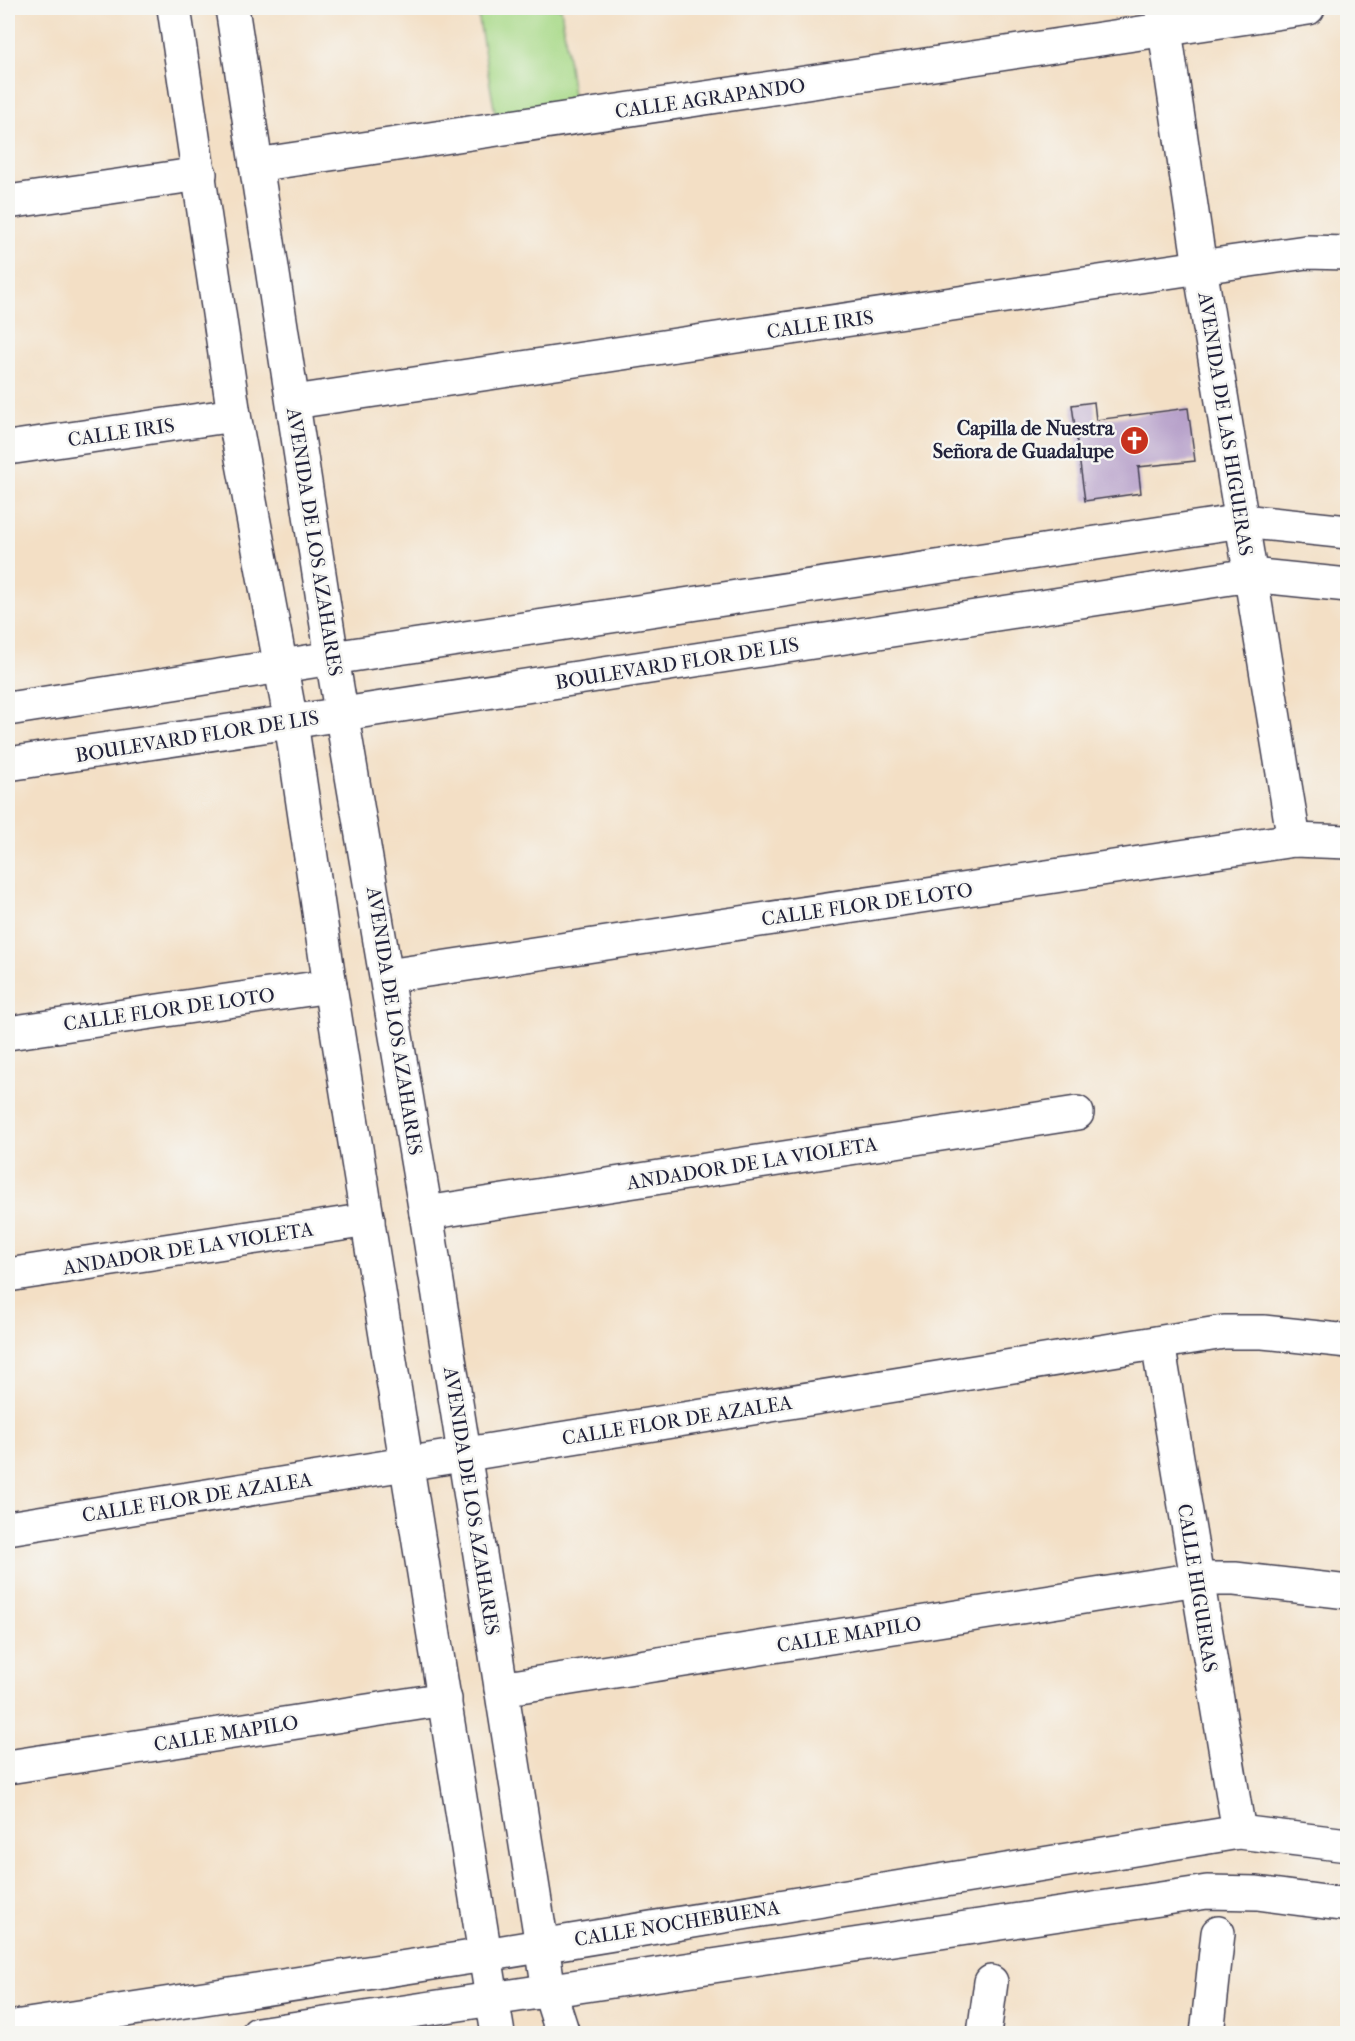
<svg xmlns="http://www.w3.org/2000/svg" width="1355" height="2041" font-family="'IM FELL French Canon',serif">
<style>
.green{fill:#a7d987;stroke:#647e61;stroke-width:1.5}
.building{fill:#b7a1ca}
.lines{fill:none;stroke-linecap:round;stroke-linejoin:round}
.street-casing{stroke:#413e50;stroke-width:36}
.secondary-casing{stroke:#413e50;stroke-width:36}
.street{stroke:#fff;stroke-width:33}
.secondary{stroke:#fff;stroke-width:33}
.labels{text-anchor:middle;stroke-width:5;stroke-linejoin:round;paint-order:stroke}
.street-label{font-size:20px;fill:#22223b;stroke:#f6f6f2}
.poi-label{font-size:20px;font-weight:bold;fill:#22223b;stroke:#f6f6f2;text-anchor:end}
</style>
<rect width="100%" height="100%" fill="#f6f6f2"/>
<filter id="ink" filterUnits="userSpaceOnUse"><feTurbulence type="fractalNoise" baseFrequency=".0167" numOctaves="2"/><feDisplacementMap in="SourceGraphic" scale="12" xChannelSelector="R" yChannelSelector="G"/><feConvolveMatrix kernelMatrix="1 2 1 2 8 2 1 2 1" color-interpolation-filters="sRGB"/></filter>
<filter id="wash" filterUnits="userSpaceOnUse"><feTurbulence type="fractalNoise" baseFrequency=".008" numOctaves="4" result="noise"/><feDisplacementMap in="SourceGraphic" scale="24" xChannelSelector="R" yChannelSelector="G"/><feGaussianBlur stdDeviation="1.35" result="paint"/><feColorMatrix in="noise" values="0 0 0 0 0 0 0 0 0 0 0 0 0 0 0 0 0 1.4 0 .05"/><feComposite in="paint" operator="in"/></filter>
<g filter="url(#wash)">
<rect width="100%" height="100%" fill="#f3dfc5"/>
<polygon class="green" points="477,8 561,8 574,102 495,114"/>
<g id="blocks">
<polygon class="building" points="1094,402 1096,420 1188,408 1195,461 1138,467 1141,493 1085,501 1072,405"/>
</g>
</g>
<g filter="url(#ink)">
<use href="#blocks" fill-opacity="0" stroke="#413e50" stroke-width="1.5"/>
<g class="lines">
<defs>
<g id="street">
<polyline points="1162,10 1200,267 1294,840"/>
<polyline points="256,165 1308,8"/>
<polyline points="8,202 200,174"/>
<polyline points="294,402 1200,267 1306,252 1348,253"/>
<polyline points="8,448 234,415"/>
<polyline points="332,658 1242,521 1348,532"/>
<polyline points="343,714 1250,575 1348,585"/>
<polyline points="387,976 1294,840 1348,842"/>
<polyline points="8,1033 330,986"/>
<polyline points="426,1213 1077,1113"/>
<polyline points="8,1275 368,1220"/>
<polyline points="1158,1343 1239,1832"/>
<polyline points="8,1528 1224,1332 1263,1332 1348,1341"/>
<polyline points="501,1689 1197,1579 1235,1579 1348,1592"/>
<polyline points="8,1767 445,1699"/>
<polyline points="549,1990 563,2034"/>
<polyline points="492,1998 498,2034"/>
<polyline points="984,2034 991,1982"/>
<polyline points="1207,2034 1218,1933"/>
</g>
<g id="secondary">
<polyline points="174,8 234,415 291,722 330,986 492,1998"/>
<polyline points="232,8 332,658 426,1213 549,1990"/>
<polyline points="8,709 332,658"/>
<polyline points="8,764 343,714"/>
<polyline points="8,2028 485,1955 1239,1832 1348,1845"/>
<polyline points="258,2034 1207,1892 1257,1893 1348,1905"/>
</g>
</defs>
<use href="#street" class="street-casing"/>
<use href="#secondary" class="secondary-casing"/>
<use href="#street" class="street"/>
<use href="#secondary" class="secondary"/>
</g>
</g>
<defs>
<symbol id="church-disc" viewBox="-11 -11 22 22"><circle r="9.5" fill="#c8321e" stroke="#f6f6f2"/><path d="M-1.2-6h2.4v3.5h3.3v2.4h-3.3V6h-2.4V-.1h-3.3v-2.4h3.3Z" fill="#fff"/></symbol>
</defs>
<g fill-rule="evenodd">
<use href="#church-disc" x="1118" y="424" width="33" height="33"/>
</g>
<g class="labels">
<g class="street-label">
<text transform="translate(710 98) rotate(-8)" y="7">CALLE AGRAPANDO</text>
<text transform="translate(820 324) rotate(-8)" y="7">CALLE IRIS</text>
<text transform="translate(1226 424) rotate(81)" y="7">AVENIDA DE LAS HIGUERAS</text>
<text transform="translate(121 432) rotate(-8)" y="7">CALLE IRIS</text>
<text transform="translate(315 542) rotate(81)" y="7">AVENIDA DE LOS AZAHARES</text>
<text transform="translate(677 663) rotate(-9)" y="7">BOULEVARD FLOR DE LIS</text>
<text transform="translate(197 736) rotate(-9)" y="7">BOULEVARD FLOR DE LIS</text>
<text transform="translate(867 904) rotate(-8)" y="7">CALLE FLOR DE LOTO</text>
<text transform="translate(169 1009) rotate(-8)" y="7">CALLE FLOR DE LOTO</text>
<text transform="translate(395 1021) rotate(81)" y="7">AVENIDA DE LOS AZAHARES</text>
<text transform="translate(752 1163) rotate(-9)" y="7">ANDADOR DE LA VIOLETA</text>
<text transform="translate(188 1248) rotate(-9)" y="7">ANDADOR DE LA VIOLETA</text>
<text transform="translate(677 1420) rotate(-9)" y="7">CALLE FLOR DE AZALEA</text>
<text transform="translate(197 1497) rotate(-9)" y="7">CALLE FLOR DE AZALEA</text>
<text transform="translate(472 1501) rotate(81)" y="7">AVENIDA DE LOS AZAHARES</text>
<text transform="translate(1198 1588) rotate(81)" y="7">CALLE HIGUERAS</text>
<text transform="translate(849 1634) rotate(-9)" y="7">CALLE MAPILO</text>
<text transform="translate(226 1733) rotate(-9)" y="7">CALLE MAPILO</text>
<text transform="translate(677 1923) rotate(-9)" y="7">CALLE NOCHEBUENA</text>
</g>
<g class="poi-label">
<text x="1114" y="435">Capilla de Nuestra<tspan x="1114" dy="23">Señora de Guadalupe</tspan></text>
</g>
</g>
<rect width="1355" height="2041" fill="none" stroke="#f6f6f2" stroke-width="30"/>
</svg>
